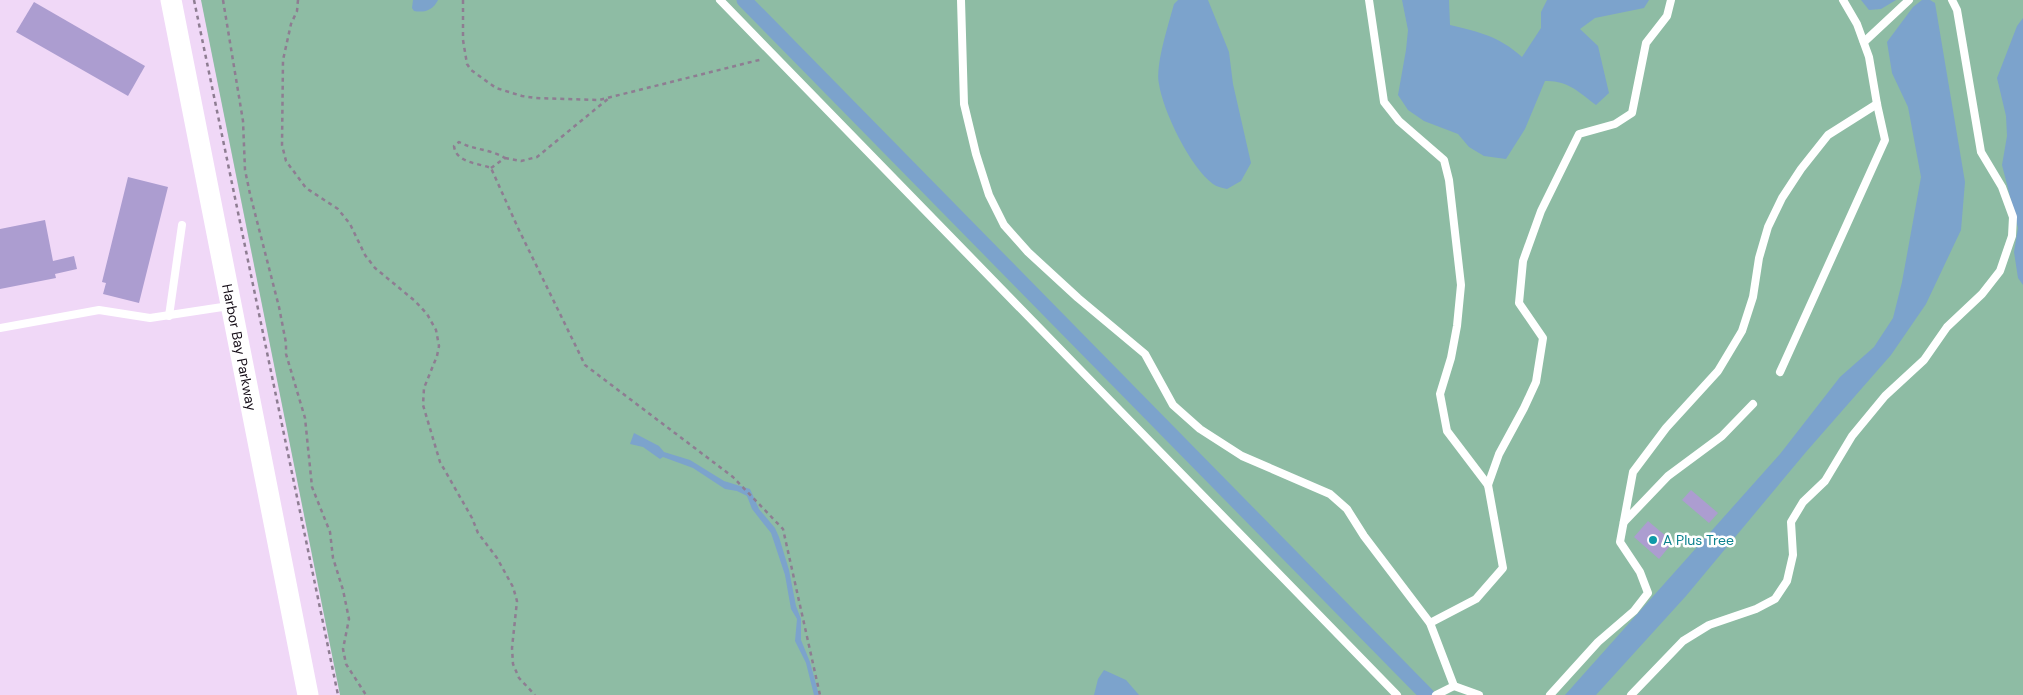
<svg xmlns="http://www.w3.org/2000/svg" width="2023" height="695" font-family="'DM Sans',sans-serif">
<style>
.green{fill:#8ebca4}
.water{fill:#7ca3cc}
.lines{fill:none;stroke-linecap:round;stroke-linejoin:round}
.canal{stroke:#7ca3cc;stroke-width:15}
.building{fill:#ac9dd0}
.path{stroke:#8e7d92;stroke-width:2.5;stroke-dasharray:4 4;stroke-linecap:butt}
.lane{stroke:#fff;stroke-width:8}
.secondary{stroke:#fff;stroke-width:21}
.culture-dot{fill:#0f9aa8;stroke:#fff;stroke-width:2}
.labels{text-anchor:middle;stroke-width:5;stroke-linejoin:round;paint-order:stroke}
.street-label{font-size:14px;fill:#150d17;stroke:#fff}
.culture-label{font-size:14px;fill:#0d838f;stroke:#fff;text-anchor:start}
</style>
<rect width="100%" height="100%" fill="#f0d8f7"/>
<polygon class="green" points="201,0 2023,0 2023,695 340,695"/>
<g class="water">
<path d="M 413,0 L 438,0 C 433,10 425,13 414,11 L 412,8 Z"/>
<path d="M 1178,0 L 1208,0 L 1229,52 L 1233,84 L 1251,163 L 1241,181 L 1227,189 C 1223,188 1217,187 1213,184 C 1190,167 1163,111 1159,84 C 1155,65 1169,23 1174,4 Z"/>
<path d="M 1402,0 L 1449,0 L 1450,25 C 1479,32 1499,36 1522,57 L 1541,28 L 1541,12 L 1547,0 L 1649,0 L 1644,8 L 1595,18 L 1580,29 L 1598,46 L 1609,93 L 1596,105 C 1579,92 1567,80 1545,81 L 1525,129 L 1506,159 L 1484,156 L 1469,147 L 1458,134 L 1424,121 L 1408,110 L 1398,95 L 1406,50 L 1408,30 Z"/>
<polygon points="1861,0 1896,0 1881,9 1869,10"/>
<polygon points="1922,0 1930,0 1935,3 1965,182 1961,230 1926,304 1891,355 1806,452 1686,596 1596,695 1565,695 1780,454 1840,377 1874,347 1893,318 1902,282 1921,177 1908,107 1892,73 1887,42 1913,7"/>
<polygon points="2023,18 2023,285 2018,278 2014,252 2018,228 2002,165 2007,136 2006,116 1997,78 2017,26"/>
<polygon points="634,433 659,446 664,452 690,460 724,481 750,489 759,509 775,528 779,537 789,570 796,606 801,619 801,640 810,662 819,695 814,695 806,663 795,641 797,619 791,609 785,575 771,533 752,509 747,496 737,491 725,489 693,468 663,457 660,459 643,447 630,444"/>
<polygon points="1104,670 1126,680 1139,695 1094,695 1098,679"/>
</g>
<g class="lines">
<polyline class="canal" points="744,0 1427,695"/>
</g>
<g class="building">
<polygon points="34,2 145,66 128,96 16,32"/>
<polygon points="128,177 168,187 139,303 103,294 106,283 102,282"/>
<polygon points="45,220 53,261 74,256 77,269 55,274 56,278 0,289 0,229"/>
<polygon points="1691,490 1718,513 1709,523 1682,500"/>
<polygon points="1648,521 1673,542 1659,559 1634,537"/>
</g>
<g class="lines">
<g class="path">
<polyline points="194,0 338,695"/>
<polyline points="223,0 243,121 245,170 250,194 279,307 286,343 286,354 305,418 312,487 330,532 333,558 343,590 349,619 343,649 346,664 366,695"/>
<polyline points="298,0 297,11 291,24 283,60 282,145 286,161 306,188 338,209 350,224 365,255 375,268 415,301 427,314 436,330 439,346 437,356 424,388 423,405 440,462 472,518 478,533 497,558 513,587 517,601 512,648 513,664 519,678 535,695"/>
<polyline points="463,0 463,40 467,64 471,70 496,88 522,96 535,98 599,100 763,59"/>
<polyline points="505,158 521,161 537,157 609,98"/>
<path d="M 491,168 L 505,158 C 490,149 474,150 459,142 L 454,146 C 456,163 478,163 491,168 L 518,228 L 585,365 L 733,477 L 783,529 L 820,695"/>
</g>
<g class="lane">
<polyline points="720,0 1397,695"/>
<polyline points="961,0 964,104 976,154 989,195 1004,225 1028,252 1078,298 1145,354 1173,405 1200,429 1242,456 1330,494 1347,509 1364,536 1430,623 1454,686"/>
<polyline points="1369,0 1384,102 1399,121 1444,160 1449,180 1461,285 1457,326 1451,358 1440,394 1447,431 1488,485 1503,568 1476,599 1430,623"/>
<polyline points="1864,42 1909,0"/>
<polyline points="169,316 182,225"/>
<polyline points="0,328 99,310 150,318 229,306"/>
<polyline points="1780,372 1885,140 1877,104 1869,57 1857,24 1843,0"/>
<polyline points="1488,485 1499,454 1524,408 1536,382 1543,338 1519,303 1523,261 1541,211 1579,134 1615,124 1632,113 1646,43 1667,16 1671,0"/>
<polyline points="1624,522 1668,476 1722,436 1753,404"/>
<polyline points="1436,695 1454,686 1479,695"/>
<polyline points="1550,695 1598,642 1634,611 1648,593 1640,572 1620,542 1633,472 1666,428 1718,371 1742,331 1753,297 1759,258 1768,227 1782,198 1801,169 1828,135 1877,104"/>
<polyline points="1631,695 1683,641 1709,625 1756,609 1775,599 1787,581 1793,555 1791,522 1803,502 1825,481 1852,436 1885,396 1924,360 1947,327 1982,294 2000,271 2012,236 2013,217 2002,187 1981,152 1957,10 1952,0"/>
</g>
<path class="secondary" id="s1" d="M 171,0 L 308,695"/>
</g>
<circle class="culture-dot" cx="1653" cy="540" r="5"/>
<g class="labels">
<g class="street-label">
<text dy="5" stroke="none"><textPath href="#s1" startOffset="354">Harbor Bay Parkway</textPath></text>
</g>
<g class="culture-label">
<text x="1663" y="545">A Plus Tree</text>
</g>
</g>
</svg>
